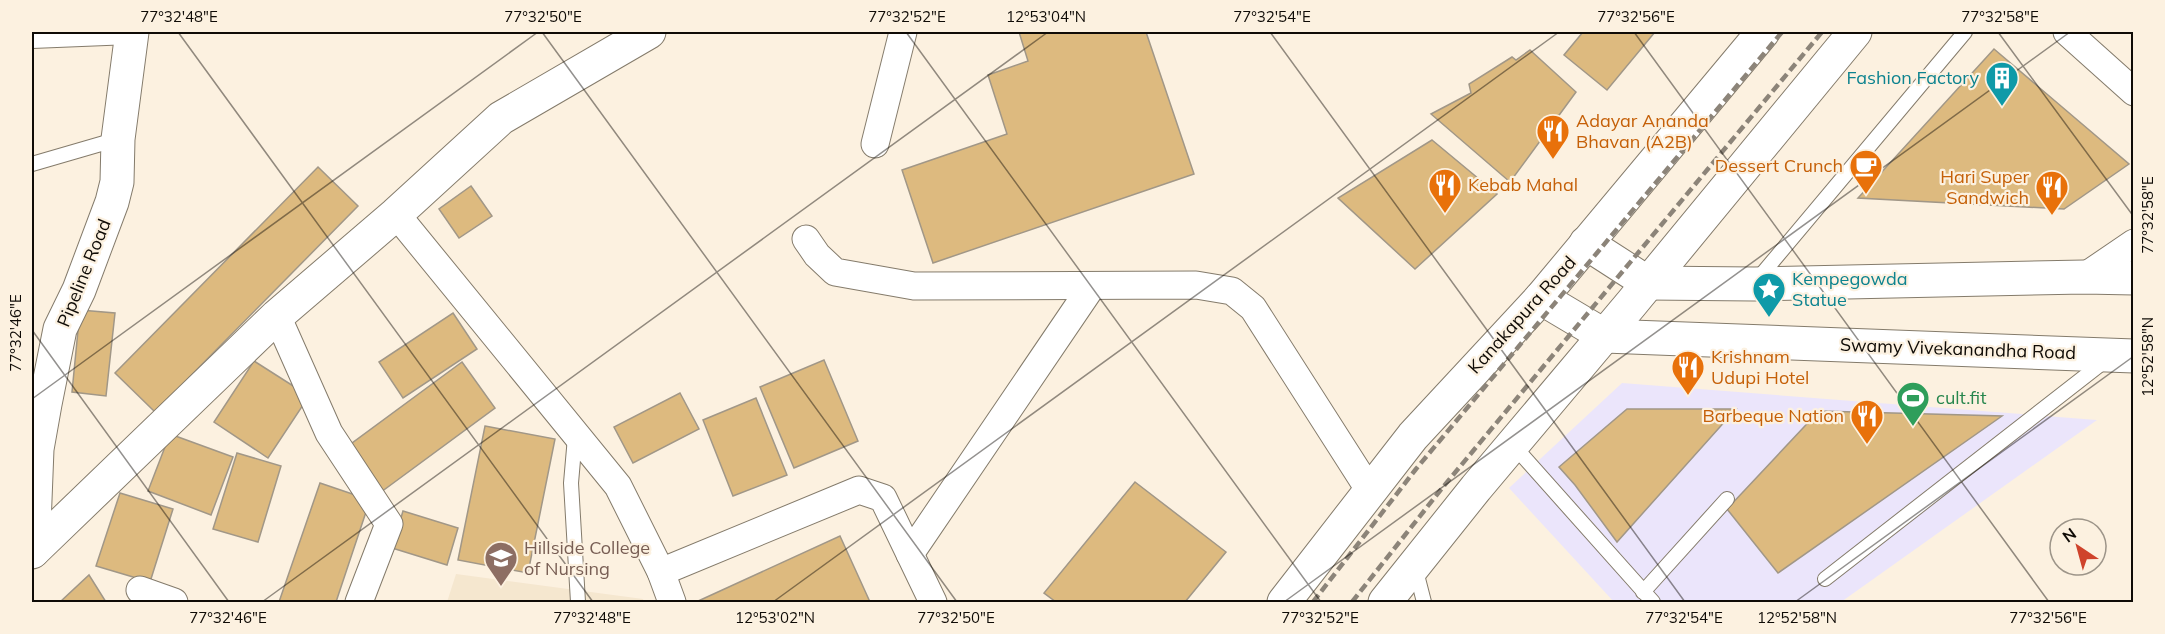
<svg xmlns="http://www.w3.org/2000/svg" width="2165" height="634" font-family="Mulish,sans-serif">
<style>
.commercial{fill:#ebe5fb}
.built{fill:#f5e7cf}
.building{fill:#ddba7f;stroke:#a19787;stroke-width:1.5}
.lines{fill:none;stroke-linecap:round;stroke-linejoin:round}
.lane-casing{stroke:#847b6b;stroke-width:16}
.street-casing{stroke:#847b6b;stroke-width:29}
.secondary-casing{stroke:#847b6b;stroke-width:35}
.highway-casing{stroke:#847b6b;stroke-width:35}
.lane{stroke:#fff;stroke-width:14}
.street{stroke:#fff;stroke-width:27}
.secondary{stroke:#fff;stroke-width:33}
.highway{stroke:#fff;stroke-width:33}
.rail{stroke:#8c8479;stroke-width:4.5;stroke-dasharray:9 4.5;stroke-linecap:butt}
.ticks{fill:none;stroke:#0f0b06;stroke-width:1.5;stroke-opacity:0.45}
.labels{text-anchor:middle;stroke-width:4.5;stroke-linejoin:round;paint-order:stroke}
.culture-label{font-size:18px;fill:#0d838f;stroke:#fcf1e0;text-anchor:end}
.food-label{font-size:18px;fill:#c56008;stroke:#fcf1e0;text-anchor:start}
.street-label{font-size:18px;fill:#0f0b06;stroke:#fcf1e0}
.leisure-label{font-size:18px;fill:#27864d;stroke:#fcf1e0;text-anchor:start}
.education-label{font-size:18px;fill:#785e54;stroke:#fcf1e0;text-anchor:start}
.neatline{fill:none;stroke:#0f0b06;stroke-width:2}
.ticks-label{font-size:15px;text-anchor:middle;fill:#0f0b06}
</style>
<rect width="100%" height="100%" fill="#fcf1e0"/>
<polygon class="commercial" points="1622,383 2097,420 1841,602 1614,602 1509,488"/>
<polygon class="built" points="456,574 643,599 644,602 447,602"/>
<g class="building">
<polygon points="1019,32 1146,32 1194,174 933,263 902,170 1007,134 988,75 1028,61"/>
<polygon points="1583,32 1655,32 1607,90 1564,55"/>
<polygon points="1994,49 2129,164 2064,209 1858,198"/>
<polygon points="1530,50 1576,92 1510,182 1431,114 1471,93 1469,84 1512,57 1516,60"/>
<polygon points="1432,140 1497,194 1415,269 1338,198"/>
<polygon points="318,167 358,206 155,412 115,373"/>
<polygon points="471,186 492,216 459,238 439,209"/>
<polygon points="80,310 115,313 106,396 72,392"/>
<polygon points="453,313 477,349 403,398 379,362"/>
<polygon points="824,360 858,441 794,468 760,387"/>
<polygon points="254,361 309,396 268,458 214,422"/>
<polygon points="462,362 495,408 377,495 344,449"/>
<polygon points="680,393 699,429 633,463 614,427"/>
<polygon points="756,398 787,475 733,496 703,420"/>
<polygon points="1627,409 1736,409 1617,542 1575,485 1559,467"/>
<polygon points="1819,411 2002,416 1778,573 1727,509"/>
<polygon points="485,426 555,439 528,573 458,560"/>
<polygon points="170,434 233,457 211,515 148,491"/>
<polygon points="237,453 281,466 258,542 213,529"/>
<polygon points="1135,482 1226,552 1185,602 1056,602 1044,593"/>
<polygon points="320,483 370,500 336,602 279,602"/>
<polygon points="120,493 173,509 150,582 96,566"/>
<polygon points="403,511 458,528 447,565 392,548"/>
<polygon points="840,536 870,602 696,602"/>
<polygon points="89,575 106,602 60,602"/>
</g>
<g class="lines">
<defs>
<g id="lane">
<polyline points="32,41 131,37"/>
<polyline points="32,164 118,139"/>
<polyline points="1757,280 1965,32"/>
<polyline points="575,437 571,483 578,602"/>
<polyline points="1513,445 1653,602"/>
<polyline points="1415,567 1424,602"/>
<polyline points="1825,579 2106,360"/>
<polyline points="1643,592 1727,499"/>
</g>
<g id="street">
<polyline points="2067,32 2134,92"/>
<polyline points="875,144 903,32"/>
<polyline points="396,214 618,486 661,572 672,602"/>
<polyline points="806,239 817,255 835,272 914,286 1196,285 1232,291 1253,308 1370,491"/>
<polyline points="2084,277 2134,243"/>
<polyline points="277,316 329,433 389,524 359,602"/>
<polyline points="910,554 1092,286"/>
<polyline points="661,572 859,490 883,498 933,602"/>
<polyline points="140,590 174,602"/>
</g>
<g id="secondary">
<polyline points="1586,243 1648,283 1754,284 2084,277 2134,278"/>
<polyline points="1541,298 1605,336 2134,356"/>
<polyline points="33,551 37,449 45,404 60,329 79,290 112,202 117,182 118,139 132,32"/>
<polyline points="32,552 277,316 396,214 501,118 649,32"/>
</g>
<g id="highway">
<polyline points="1284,602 1413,436 1541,298 1763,32"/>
<polyline points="1385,602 1476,488 1631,304 1855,32"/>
</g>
</defs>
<use href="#lane" class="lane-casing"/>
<use href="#street" class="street-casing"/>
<use href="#secondary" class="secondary-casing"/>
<use href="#highway" class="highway-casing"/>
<use href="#lane" class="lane"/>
<use href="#street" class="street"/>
<use href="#secondary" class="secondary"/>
<use href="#highway" class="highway"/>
<g class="rail">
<polyline points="1313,602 1416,469 1782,32"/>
<polyline points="1352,602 1443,487 1822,32"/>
</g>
</g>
<path class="ticks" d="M 178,32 L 593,602M 542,32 L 957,602M 906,32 L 1321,602M 1270,32 L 1685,602M 1634,32 L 2049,602M 1998,32 L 2134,217M 32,330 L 229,602M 32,399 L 538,32M 262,602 L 1048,32M 773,602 L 1559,32M 1284,602 L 2070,32M 1795,602 L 2134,356"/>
<defs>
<symbol id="building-pin" viewBox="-11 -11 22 30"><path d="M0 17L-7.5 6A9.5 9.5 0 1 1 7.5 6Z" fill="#0f9aa8" stroke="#fcf1e0"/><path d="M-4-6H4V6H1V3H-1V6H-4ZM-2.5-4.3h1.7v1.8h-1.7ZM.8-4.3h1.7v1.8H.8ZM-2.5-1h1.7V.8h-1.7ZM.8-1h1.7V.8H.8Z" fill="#fff"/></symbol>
<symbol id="restaurant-pin" viewBox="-11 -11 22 30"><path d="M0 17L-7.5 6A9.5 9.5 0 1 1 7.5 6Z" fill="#e8710a" stroke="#fcf1e0"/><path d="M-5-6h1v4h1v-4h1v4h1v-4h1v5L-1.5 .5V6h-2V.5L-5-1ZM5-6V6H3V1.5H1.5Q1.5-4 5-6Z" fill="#fff"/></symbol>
<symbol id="cafe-pin" viewBox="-11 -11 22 30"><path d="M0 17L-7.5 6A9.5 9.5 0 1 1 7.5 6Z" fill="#e8710a" stroke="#fcf1e0"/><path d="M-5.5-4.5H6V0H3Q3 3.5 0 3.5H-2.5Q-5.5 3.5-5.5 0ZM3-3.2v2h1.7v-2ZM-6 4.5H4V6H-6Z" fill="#fff"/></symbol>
<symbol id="sight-pin" viewBox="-11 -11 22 30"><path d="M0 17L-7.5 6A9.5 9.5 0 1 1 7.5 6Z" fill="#0f9aa8" stroke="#fcf1e0"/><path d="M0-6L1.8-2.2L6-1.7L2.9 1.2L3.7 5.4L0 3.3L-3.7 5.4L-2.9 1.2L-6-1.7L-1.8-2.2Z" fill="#fff"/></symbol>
<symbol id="stadium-pin" viewBox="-11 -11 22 30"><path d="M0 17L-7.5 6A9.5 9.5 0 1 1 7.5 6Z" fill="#2e9e5b" stroke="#fcf1e0"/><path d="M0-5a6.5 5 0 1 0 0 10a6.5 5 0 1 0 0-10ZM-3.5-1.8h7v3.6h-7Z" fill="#fff"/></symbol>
<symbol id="university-pin" viewBox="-11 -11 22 30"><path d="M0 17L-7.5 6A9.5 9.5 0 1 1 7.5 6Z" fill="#8d6e63" stroke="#fcf1e0"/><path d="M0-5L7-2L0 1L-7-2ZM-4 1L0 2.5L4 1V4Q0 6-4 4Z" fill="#fff"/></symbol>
</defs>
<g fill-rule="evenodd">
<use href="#building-pin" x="1983" y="59" width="38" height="52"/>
<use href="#restaurant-pin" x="1534" y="112" width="38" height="52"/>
<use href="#cafe-pin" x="1847" y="147" width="38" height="52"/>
<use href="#restaurant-pin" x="1426" y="166" width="38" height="52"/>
<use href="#restaurant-pin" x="2033" y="168" width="38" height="52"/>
<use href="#sight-pin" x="1750" y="270" width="38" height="52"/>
<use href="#restaurant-pin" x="1669" y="348" width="38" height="52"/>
<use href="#stadium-pin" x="1894" y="379" width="38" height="52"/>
<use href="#restaurant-pin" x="1848" y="397" width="38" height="52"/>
<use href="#university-pin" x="482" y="539" width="38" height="52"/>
</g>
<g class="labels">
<g class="culture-label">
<text x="1979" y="84">Fashion Factory</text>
<text x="1792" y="285" text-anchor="start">Kempegowda<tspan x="1792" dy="21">Statue</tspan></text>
</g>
<g class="food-label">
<text x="1576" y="127">Adayar Ananda<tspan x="1576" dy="21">Bhavan (A2B)</tspan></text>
<text x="1843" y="172" text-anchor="end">Dessert Crunch</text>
<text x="2029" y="183" text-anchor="end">Hari Super<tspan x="2029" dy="21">Sandwich</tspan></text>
<text x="1468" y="191">Kebab Mahal</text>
<text x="1711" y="363">Krishnam<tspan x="1711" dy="21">Udupi Hotel</tspan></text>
<text x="1844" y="422" text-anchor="end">Barbeque Nation</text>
</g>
<g class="street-label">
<text transform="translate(84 273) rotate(-68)" y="6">Pipeline Road</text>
<text transform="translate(1522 315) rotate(-48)" y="6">Kanakapura Road</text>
<text transform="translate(1958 349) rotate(2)" y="6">Swamy Vivekanandha Road</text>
</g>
<g class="leisure-label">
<text x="1936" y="404">cult.fit</text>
</g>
<g class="education-label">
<text x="524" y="554">Hillside College<tspan x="524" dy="21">of Nursing</tspan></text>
</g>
</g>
<rect width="2165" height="634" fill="none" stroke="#fcf1e0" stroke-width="66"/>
<g transform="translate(2078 547) rotate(324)"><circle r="28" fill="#fcf1e0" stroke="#9d9589" stroke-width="1.5"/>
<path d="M0-4.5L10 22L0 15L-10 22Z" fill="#cf432b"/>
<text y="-9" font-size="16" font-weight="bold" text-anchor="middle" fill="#0f0b06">N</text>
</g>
<rect x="33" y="33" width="2099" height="568" class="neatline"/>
<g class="ticks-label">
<text x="179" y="22">77°32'48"E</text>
<text x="543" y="22">77°32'50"E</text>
<text x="907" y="22">77°32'52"E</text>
<text x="1046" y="22">12°53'04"N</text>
<text x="1272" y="22">77°32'54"E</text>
<text x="1636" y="22">77°32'56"E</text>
<text x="2000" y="22">77°32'58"E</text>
<text transform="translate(2148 215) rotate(-90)" y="5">77°32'58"E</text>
<text transform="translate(16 333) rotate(-90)" y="5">77°32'46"E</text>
<text transform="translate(2148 357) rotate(-90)" y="5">12°52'58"N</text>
<text x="228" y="623">77°32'46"E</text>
<text x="592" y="623">77°32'48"E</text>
<text x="775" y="623">12°53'02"N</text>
<text x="956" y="623">77°32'50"E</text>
<text x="1320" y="623">77°32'52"E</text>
<text x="1684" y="623">77°32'54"E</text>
<text x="1797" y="623">12°52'58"N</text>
<text x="2048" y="623">77°32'56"E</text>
</g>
</svg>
